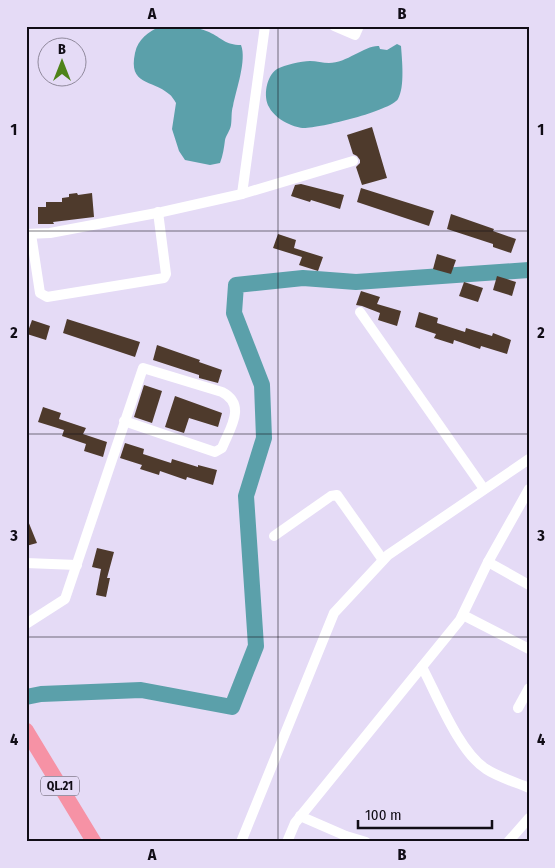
<svg xmlns="http://www.w3.org/2000/svg" width="555" height="868" font-family="'Fira Sans Condensed',sans-serif">
<style>
.water{fill:#5ba0aa}
.lines{fill:none;stroke-linecap:round;stroke-linejoin:round}
.river{stroke:#5ba0aa;stroke-width:16}
.building{fill:#4e3a2c}
.minor{stroke:#fff;stroke-width:10}
.highway{stroke:#f692a5;stroke-width:15}
.grid{fill:none;stroke:#110d16;stroke-width:1;stroke-opacity:0.55}
.labels{text-anchor:middle;stroke-width:5;stroke-linejoin:round;paint-order:stroke}
.shield{fill:#e5dbf6;stroke:#514b59;stroke-width:1}
.shield-label{font-size:12px;font-weight:bold;fill:#110d16}
.neatline{fill:none;stroke:#110d16;stroke-width:2}
.grid-label{font-size:16px;text-anchor:middle;font-weight:bold;fill:#110d16}
</style>
<rect width="100%" height="100%" fill="#e5dbf6"/>
<g class="water">
<path d="M 161,26 C 178,26 193,25 209,32 C 222,38 225,45 241,45 C 247,60 236,90 233,106 C 231,112 232,119 231,125 C 230,131 226,135 225,140 C 224,148 223,155 220,163 L 210,165 L 185,160 L 179,151 L 172,129 L 176,103 C 174,100 172,96 169,94 C 152,79 128,86 135,53 C 138,39 148,32 161,26 Z"/>
<path d="M 397,44 L 401,46 C 402,60 405,87 398,99 C 390,111 320,128 304,128 C 300,128 293,126 289,124 C 282,121 273,115 269,107 C 263,97 266,76 277,69 C 285,65 301,61 310,61 C 316,61 323,63 329,63 C 347,63 365,45 379,46 L 380,49 L 387,50 Z"/>
</g>
<g class="lines">
<polyline class="river" points="26,697 41,694 141,690 232,707 256,646 246,496 264,438 262,385 234,313 236,285 303,278 356,282 529,270"/>
</g>
<g class="building">
<polygon points="372,127 387,178 362,185 356,167 360,163 360,160 357,156 353,154 347,135"/>
<polygon points="301,184 344,195 340,209 311,200 310,202 291,196 295,185"/>
<polygon points="361,188 434,211 429,226 357,202"/>
<polygon points="77,193 78,195 92,193 94,217 53,222 54,224 38,224 38,207 46,207 46,202 62,202 62,198 69,197 69,194"/>
<polygon points="451,214 494,229 493,231 516,239 511,253 493,247 493,244 447,229"/>
<polygon points="278,234 296,240 294,248 323,257 318,271 299,265 302,257 273,248"/>
<polygon points="437,254 456,260 451,274 433,269"/>
<polygon points="497,276 516,282 512,296 493,290"/>
<polygon points="464,282 483,288 478,302 459,296"/>
<polygon points="361,291 380,297 377,304 401,311 397,326 378,320 380,313 362,306 356,305"/>
<polygon points="419,312 438,318 437,323 465,332 466,328 492,336 493,333 511,340 507,354 481,346 480,349 454,340 453,344 434,338 436,334 415,327"/>
<polygon points="67,319 140,342 135,357 63,333"/>
<polygon points="32,320 50,326 46,340 27,334"/>
<polygon points="157,345 200,360 199,362 222,370 218,383 199,378 199,375 153,360"/>
<polygon points="144,385 162,391 152,423 134,417"/>
<polygon points="175,396 222,413 218,427 189,418 184,433 165,427"/>
<polygon points="43,407 61,413 59,419 86,428 83,434 107,442 103,457 84,451 86,444 62,436 64,430 38,422"/>
<polygon points="125,443 144,449 143,454 171,463 172,459 198,467 198,465 217,470 213,485 187,477 186,480 160,471 159,475 140,469 142,465 120,458"/>
<polygon points="26,516 37,543 26,546"/>
<polygon points="97,548 114,552 107,578 110,578 106,597 96,595 101,569 92,567"/>
</g>
<g class="lines">
<g class="minor">
<polyline points="334,26 355,35 359,26"/>
<polyline points="242,194 265,26"/>
<polyline points="26,234 50,233 162,212 242,194 353,161"/>
<polyline points="31,234 40,293 47,297 164,278 166,274 158,212"/>
<polyline points="360,312 484,489"/>
<polyline points="274,536 331,496 337,495 383,560"/>
<polyline points="488,562 529,585"/>
<polyline points="26,563 77,565"/>
<polyline points="463,615 529,649"/>
<path d="M 26,624 L 65,599 L 143,368 L 222,392 C 247,405 230,428 222,448 L 215,452 L 124,421"/>
<path d="M 422,667 C 437,695 459,752 486,769 C 498,777 515,782 529,788"/>
<polyline points="518,708 529,688"/>
<polyline points="300,816 346,836 366,842"/>
<polyline points="241,842 334,613 388,555 529,459"/>
<polyline points="287,842 295,823 460,620 488,562 529,489"/>
<polyline points="508,842 529,818"/>
</g>
<polyline class="highway" points="26,730 94,842"/>
</g>
<path class="grid" d="M 278,26 L 278,842M 26,231 L 529,231M 26,434 L 529,434M 26,637 L 529,637"/>
<g class="labels">
<rect class="shield" x="41" y="776.5" width="38" height="19" rx="4"/>
<g class="shield-label">
<text x="60" y="790">QL.21</text>
</g>
</g>
<rect width="555" height="868" fill="none" stroke="#e5dbf6" stroke-width="55"/>
<g transform="translate(62 62)"><circle r="24" fill="#e5dbf6" stroke="#90899c"/>
<path d="M0-4L9 19L0 12L-9 19Z" fill="#4e8319"/>
<text y="-8" font-size="14" font-weight="bold" text-anchor="middle" fill="#110d16">B</text>
</g>
<path d="M358 820v8h134v-8" fill="none" stroke="#110d16" stroke-width="2.5"/>
<text x="365" y="820" font-size="15" fill="#110d16" stroke="#e5dbf6" stroke-width="4" paint-order="stroke">100 m</text>
<rect x="28" y="28" width="500" height="812" class="neatline"/>
<g class="grid-label">
<text x="152" y="19">A</text>
<text x="402" y="19">B</text>
<text x="14" y="135">1</text>
<text x="541" y="135">1</text>
<text x="14" y="338">2</text>
<text x="541" y="338">2</text>
<text x="14" y="541">3</text>
<text x="541" y="541">3</text>
<text x="14" y="745">4</text>
<text x="541" y="745">4</text>
<text x="152" y="860">A</text>
<text x="402" y="860">B</text>
</g>
</svg>
